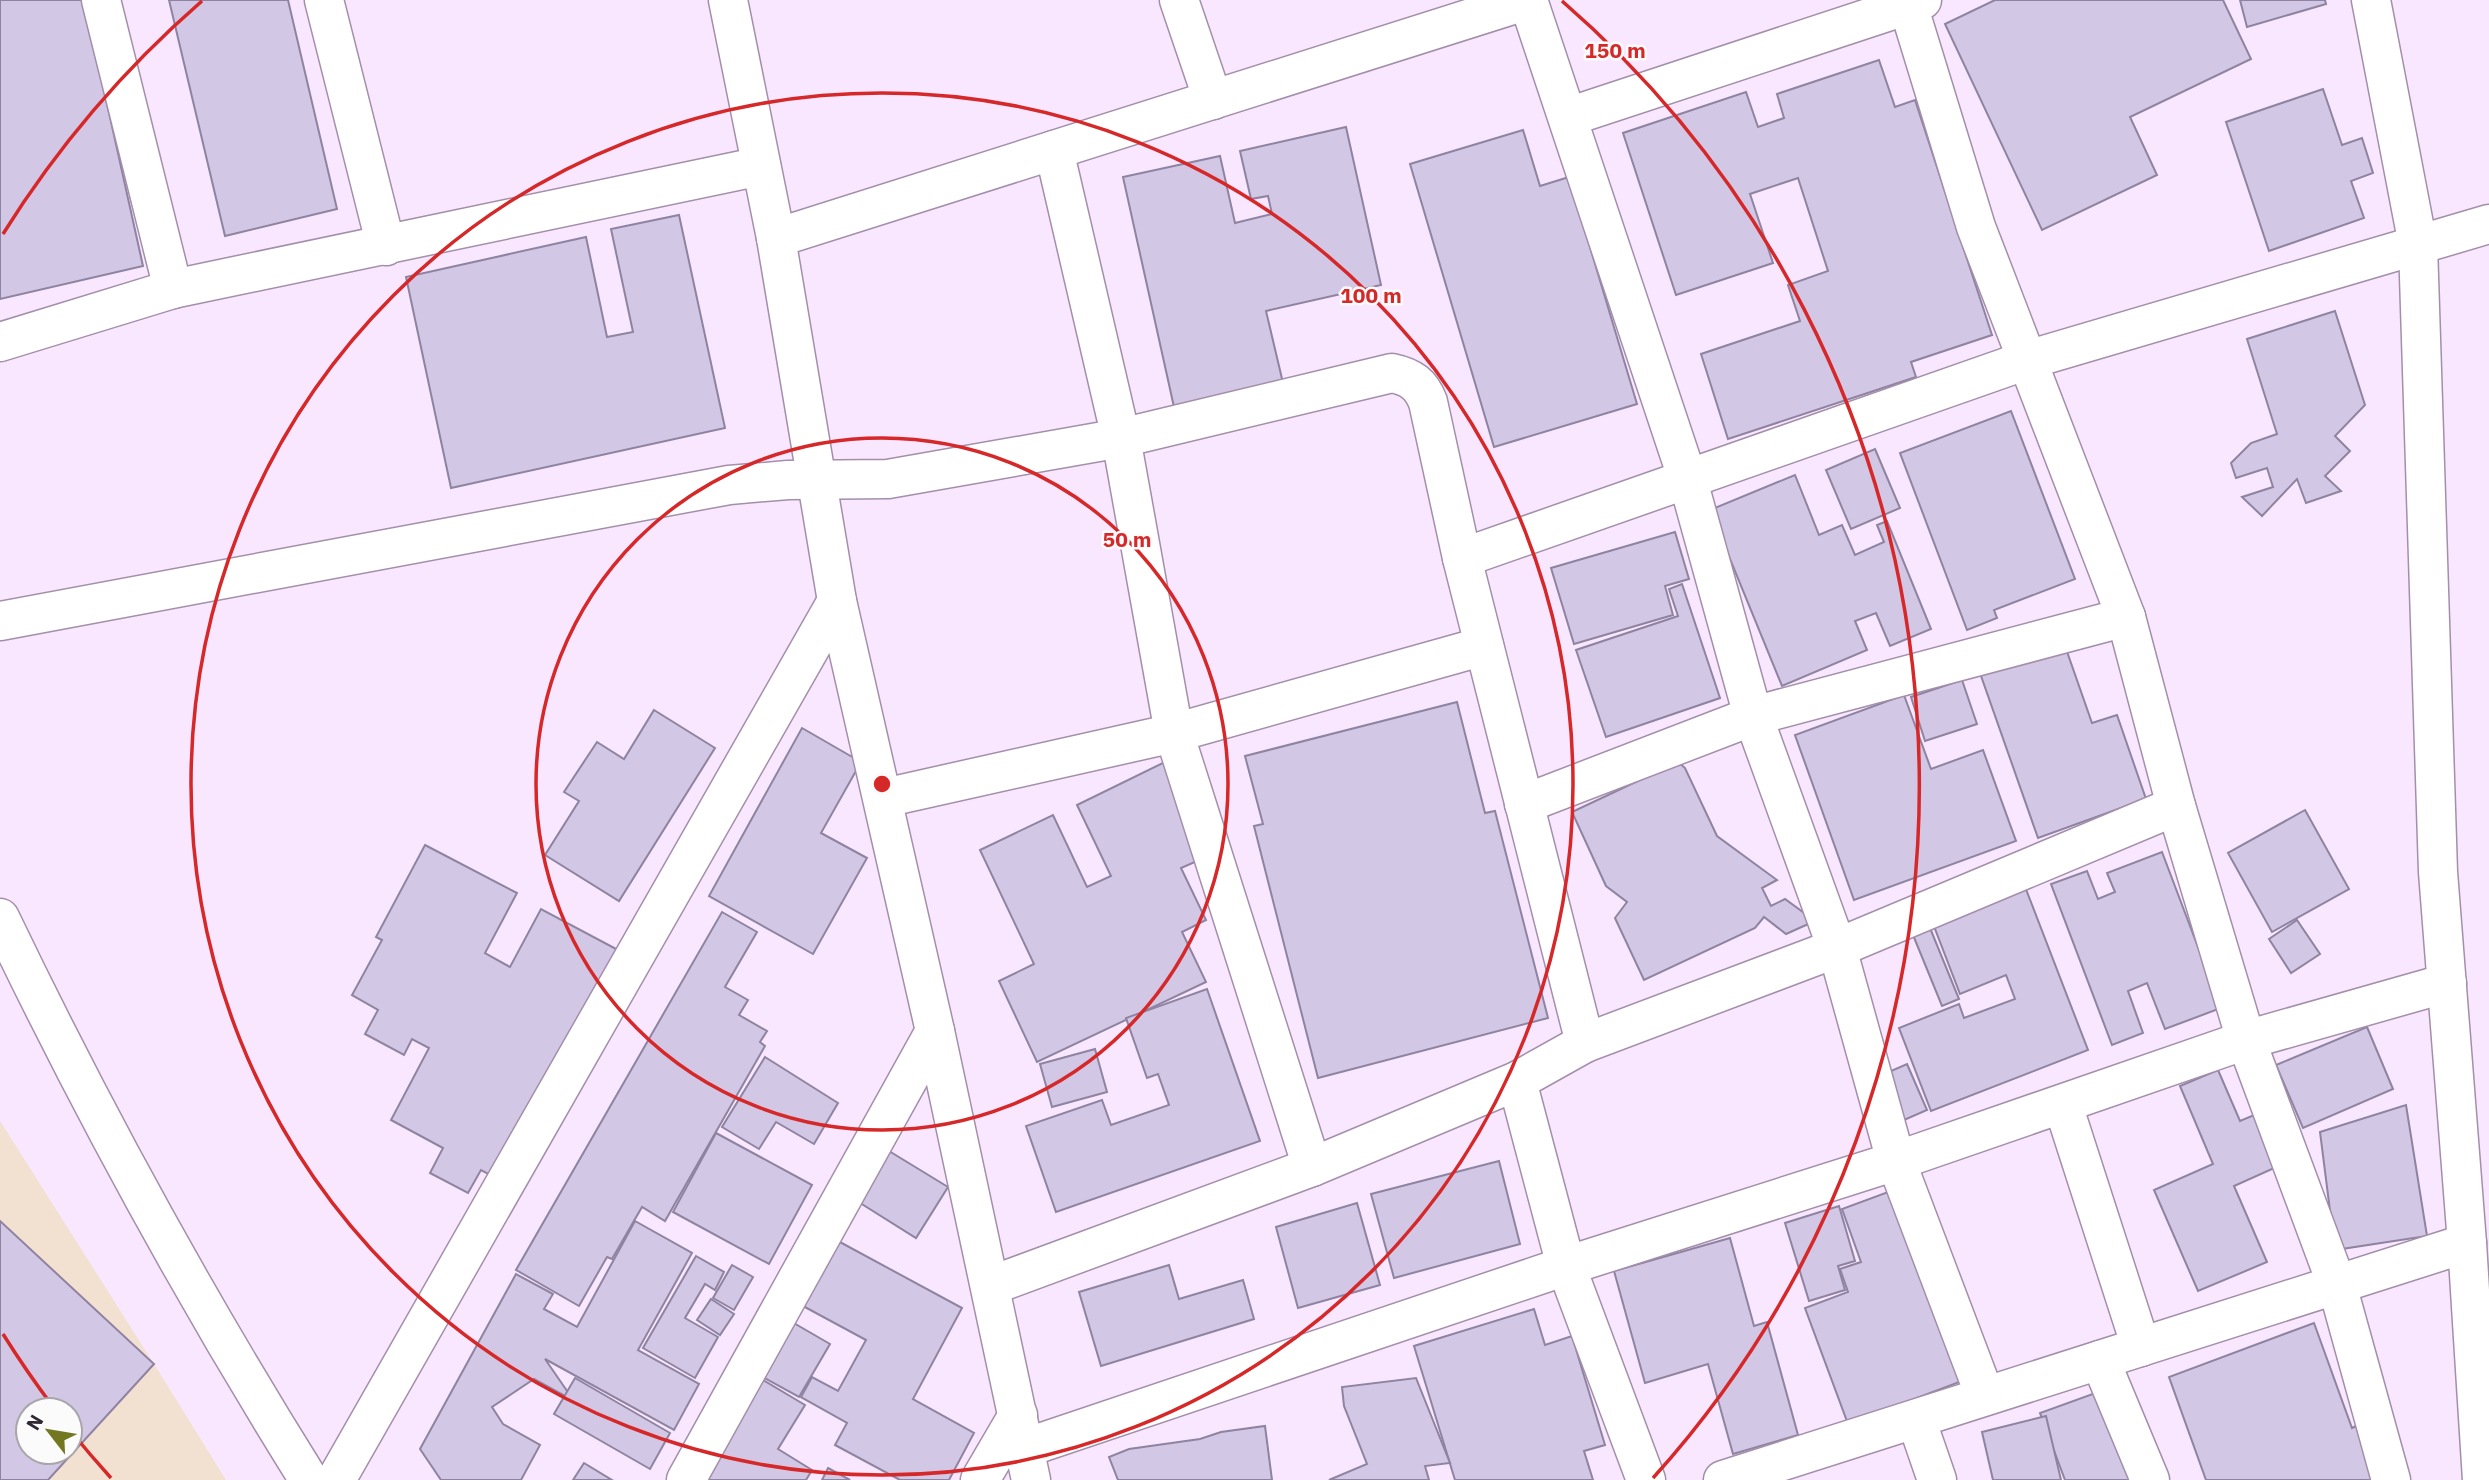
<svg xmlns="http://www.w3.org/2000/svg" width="2489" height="1480" font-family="'IBM Plex Sans',sans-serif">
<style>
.industrial{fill:#f2e1d0;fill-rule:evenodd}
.building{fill:#d3c7e6;stroke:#8e83a0;stroke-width:2;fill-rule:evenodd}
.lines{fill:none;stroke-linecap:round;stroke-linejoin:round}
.street-casing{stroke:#a48faa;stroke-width:41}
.secondary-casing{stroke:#a48faa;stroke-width:41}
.street{stroke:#fff;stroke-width:38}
.secondary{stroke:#fff;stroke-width:38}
.ring{fill:none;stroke:#d62828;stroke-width:3.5}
.centre{fill:#d62828;stroke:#fbfbfb;stroke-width:3.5}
.ring-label{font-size:21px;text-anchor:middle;font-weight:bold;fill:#d62828;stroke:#fbfbfb;stroke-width:5;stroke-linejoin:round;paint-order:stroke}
</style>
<rect width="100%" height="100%" fill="#f9e7ff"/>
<path class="industrial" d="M 0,1121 L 154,1364 L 226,1480 L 0,1480 ZM 28,1410 L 70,1410 L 70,1452 L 28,1452 Z"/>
<g class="building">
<polygon points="0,0 84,0 143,266 0,299"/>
<polygon points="169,0 288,0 337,209 225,236"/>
<polygon points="1995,0 2223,0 2251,59 2130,117 2157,175 2042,230 1945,24"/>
<polygon points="2240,0 2325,0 2326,4 2247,27"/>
<polygon points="1879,60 1895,107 1915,100 1992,335 1911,362 1916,377 1728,439 1701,354 1800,321 1788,285 1828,271 1798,178 1750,194 1773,263 1676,295 1623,133 1746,92 1758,127 1784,118 1777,94"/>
<polygon points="2323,89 2342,145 2362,138 2373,173 2351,181 2364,218 2269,251 2226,122"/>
<polygon points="1346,127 1381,285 1266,311 1283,383 1174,407 1123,177 1220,156 1235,223 1272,214 1268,196 1251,199 1240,151"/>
<polygon points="1523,130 1540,186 1569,177 1637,404 1494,447 1410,164"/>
<polygon points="679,215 725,428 451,488 406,277 586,237 607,337 633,332 611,229"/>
<polygon points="2335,311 2365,405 2335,436 2350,451 2325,476 2341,491 2306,503 2297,479 2262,516 2242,497 2273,487 2267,468 2236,478 2231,463 2251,443 2277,434 2247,339"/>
<polygon points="2011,411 2075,579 1994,610 1997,618 1967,630 1900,453"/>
<polygon points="1875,449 1900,508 1851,529 1826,470"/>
<polygon points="1795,475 1819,535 1842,525 1855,555 1884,542 1877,525 1887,521 1931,629 1890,646 1876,613 1855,621 1867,650 1782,686 1710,510"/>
<polygon points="1675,532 1689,579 1665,586 1673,615 1574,644 1551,568"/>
<polygon points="1682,584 1720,698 1606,737 1576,650 1678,616 1669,589"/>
<polygon points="2064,643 2092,723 2117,715 2146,799 2038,838 1980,673"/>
<polygon points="1962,680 1977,724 1925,741 1911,697"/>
<polygon points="1904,695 1931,769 1983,750 2016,841 1854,900 1795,735"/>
<polygon points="1457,702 1485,813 1495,811 1548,1018 1318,1078 1254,826 1263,824 1245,756"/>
<polygon points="654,710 715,748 619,901 545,855 579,801 564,792 597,742 624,759"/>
<polygon points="802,728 861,762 821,833 867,858 813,954 709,896"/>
<polygon points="1169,760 1213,854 1181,868 1206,920 1182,932 1206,982 1037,1062 999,981 1034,964 980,850 1053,815 1087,887 1111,876 1077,805"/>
<polygon points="1678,762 1685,768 1717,836 1777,880 1762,888 1771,906 1785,899 1815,921 1786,934 1764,917 1755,928 1644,980 1615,918 1627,902 1606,886 1572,812"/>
<polygon points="2305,810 2349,889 2272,932 2228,853"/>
<polygon points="425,845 517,893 485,953 510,967 541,909 618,950 496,1178 481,1170 468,1193 430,1173 443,1148 391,1120 429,1048 412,1039 404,1055 365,1034 378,1010 352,995 382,940 376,937"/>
<polygon points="2162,852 2221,1008 2165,1029 2147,983 2128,991 2143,1033 2112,1045 2051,884 2087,871 2098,899 2115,892 2107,873"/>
<polygon points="2024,884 2088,1050 1931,1111 1899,1028 1959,1004 1964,1018 2015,999 2006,975 1960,994 1932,921"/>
<polygon points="722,912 757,932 725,987 748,1000 739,1015 767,1031 760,1042 765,1046 665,1221 642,1207 612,1259 607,1257 579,1306 516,1270"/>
<polygon points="2297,920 2320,954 2291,973 2269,939"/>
<polygon points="1930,928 1959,999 1942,1006 1913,935"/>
<polygon points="1207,989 1260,1141 1056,1212 1026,1126 1102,1100 1111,1125 1169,1105 1158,1074 1147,1078 1126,1018"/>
<polygon points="2367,1027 2393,1089 2303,1128 2276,1065"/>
<polygon points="1095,1049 1107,1092 1052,1107 1040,1064"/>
<polygon points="765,1057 838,1103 814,1144 776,1122 759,1149 722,1127"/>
<polygon points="1907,1064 1927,1110 1895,1124 1875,1078"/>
<polygon points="2218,1070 2240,1121 2259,1113 2281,1165 2234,1186 2267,1262 2198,1291 2154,1190 2213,1164 2180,1086"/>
<polygon points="2406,1105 2427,1236 2335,1250 2320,1132"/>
<polygon points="716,1133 812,1185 769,1264 673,1212"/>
<polygon points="889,1151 948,1187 916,1238 857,1201"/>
<polygon points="1499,1161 1520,1244 1394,1278 1371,1194"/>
<polygon points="1899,1188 1970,1378 1848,1424 1805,1308 1848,1292 1840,1269 1861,1262 1842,1209"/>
<polygon points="1357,1203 1380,1285 1298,1308 1276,1227"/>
<polygon points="1839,1206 1855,1261 1838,1266 1845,1290 1809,1301 1785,1223"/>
<path d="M 0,1221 L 154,1364 L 48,1480 L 0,1480 ZM 28,1410 L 70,1410 L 70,1452 L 28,1452 Z"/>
<polygon points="635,1221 692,1253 638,1350 699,1384 674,1430 545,1359 574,1401 534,1379 492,1407 503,1424 540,1445 521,1480 441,1480 420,1449 516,1274 553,1294 544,1309 577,1327"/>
<polygon points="1730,1238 1754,1326 1767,1322 1798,1435 1733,1454 1708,1364 1645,1383 1614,1271"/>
<polygon points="838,1241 962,1308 913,1399 974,1433 949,1480 900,1480 835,1445 847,1423 801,1397 812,1377 838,1391 866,1340 803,1306"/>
<polygon points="696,1256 724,1272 715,1290 705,1284 685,1318 718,1337 695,1378 643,1348"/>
<polygon points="732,1265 753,1277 734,1310 713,1298"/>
<polygon points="1169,1265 1179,1299 1243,1280 1254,1319 1101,1366 1079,1292"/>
<polygon points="711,1299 734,1314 720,1335 697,1320"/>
<polygon points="1534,1309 1545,1345 1572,1336 1605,1445 1584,1451 1593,1480 1455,1480 1414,1346"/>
<polygon points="792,1322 830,1344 799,1397 761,1376"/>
<polygon points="2314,1323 2352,1428 2356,1426 2376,1480 2206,1480 2169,1377"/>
<polygon points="758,1377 805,1405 778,1449 812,1470 806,1480 700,1480"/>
<polygon points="575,1378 670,1433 650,1469 554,1414"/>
<polygon points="1416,1378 1450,1463 1425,1466 1429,1480 1329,1480 1367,1464 1344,1406 1342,1387"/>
<polygon points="2101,1391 2134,1480 2065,1480 2040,1413"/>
<polygon points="2046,1416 2061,1480 1993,1480 1982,1432"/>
<polygon points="1265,1426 1272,1480 1118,1480 1109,1457 1129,1449 1200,1439 1221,1432"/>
<polygon points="584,1463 612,1480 573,1480"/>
<polygon points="828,1468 850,1480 822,1480"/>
</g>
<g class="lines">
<defs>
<g id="street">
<polyline points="101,0 173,289"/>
<polyline points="324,0 386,246"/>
<polyline points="1179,0 1213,100"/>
<polyline points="2371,0 2418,245 2438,872 2467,1243 2482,1480"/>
<polyline points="1568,117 1908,5 1906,0"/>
<polyline points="1054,150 1121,438 1174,733 1312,1167"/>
<polyline points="776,238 1528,0 1687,477 1753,716 1837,948 1896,1161 1985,1396"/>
<polyline points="0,342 173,289 761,166"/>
<polyline points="1462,558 2027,360 2489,224"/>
<path d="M 0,621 L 729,485 L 788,480 L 888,479 L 1121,438 L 1392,373 C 1411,377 1421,384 1428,402 L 1462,558 L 1585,1043"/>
<polyline points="884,798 1174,733 1484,646"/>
<polyline points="1524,804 1753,716 2126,617"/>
<polyline points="1517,1081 1566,1266 1646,1480"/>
<polyline points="2063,1105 2141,1347"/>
<polyline points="990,1286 1312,1167 1517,1081 1585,1043 1837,948 2176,806"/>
<polyline points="2100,1360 2150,1480"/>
<polyline points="1916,1419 1937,1480"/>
<polyline points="1025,1448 1566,1266 1896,1161 2246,1040 2176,806 2126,617 1976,227 1908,5 1922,0"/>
<polyline points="336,1480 837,601"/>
<polyline points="686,1480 935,1031"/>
<polyline points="980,1480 1018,1415"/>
<polyline points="1723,1480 2467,1243"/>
<polyline points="2391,1480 2337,1285 2246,1040 2447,983"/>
</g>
<g id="secondary">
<polyline points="728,0 776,238 837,601 935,1031 1031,1480"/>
<path d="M 0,918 C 93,1112 195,1298 309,1480"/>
</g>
</defs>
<use href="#street" class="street-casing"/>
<use href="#secondary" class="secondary-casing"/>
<use href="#street" class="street"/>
<use href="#secondary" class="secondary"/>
</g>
<g class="ring">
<circle cx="882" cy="784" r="346"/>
<circle cx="882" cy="784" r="691"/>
<path d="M111 1478A1037 1037 0 0 1 70 1430M54 1408A1037 1037 0 0 1 3 1334M3 234A1037 1037 0 0 1 202 1M1562 1A1037 1037 0 0 1 1653 1478"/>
</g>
<circle cx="882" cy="784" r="10" class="centre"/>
<g class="ring-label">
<text x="1615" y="58">150 m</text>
<text x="1371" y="303">100 m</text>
<text x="1127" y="547">50 m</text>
</g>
<g transform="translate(49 1431) rotate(301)"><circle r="33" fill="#fbfbfb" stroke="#a9a6ab" stroke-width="2"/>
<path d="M0-5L12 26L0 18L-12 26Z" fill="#727720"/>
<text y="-10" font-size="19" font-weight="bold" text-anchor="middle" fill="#2f2732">N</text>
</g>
</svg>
